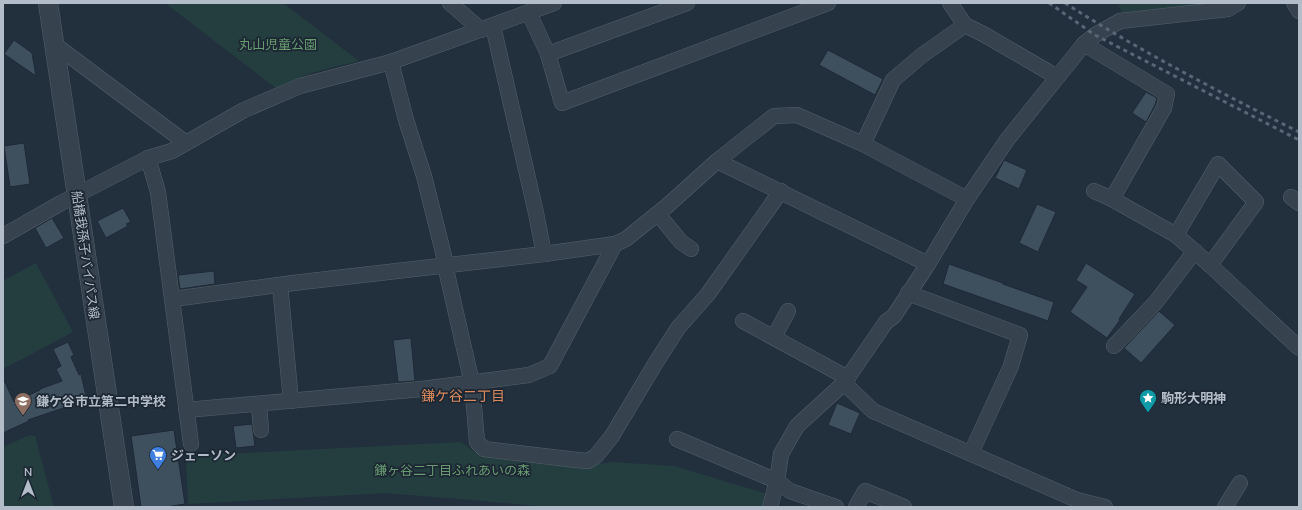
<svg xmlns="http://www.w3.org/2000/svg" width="1302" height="510" font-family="'Nunito Sans','Noto Sans JP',sans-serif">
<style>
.green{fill:#243e3f}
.building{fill:#3e4f5d;stroke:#1e2935}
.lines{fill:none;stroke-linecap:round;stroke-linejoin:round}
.minor-casing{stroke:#55606c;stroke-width:16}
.tertiary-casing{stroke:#55606c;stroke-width:20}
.minor{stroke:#36424e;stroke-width:15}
.tertiary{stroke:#36424e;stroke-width:19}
.rail{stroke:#586675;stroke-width:3;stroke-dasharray:4 4;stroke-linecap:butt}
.labels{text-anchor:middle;stroke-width:3.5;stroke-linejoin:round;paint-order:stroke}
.park-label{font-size:13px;fill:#689b70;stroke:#1c2733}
.street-label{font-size:13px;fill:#b2bdc9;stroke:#1c2733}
.poi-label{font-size:13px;font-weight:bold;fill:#b2bdc9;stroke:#1c2733;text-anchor:start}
.neighbourhood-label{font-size:14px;fill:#d9895d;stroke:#1c2733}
</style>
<rect width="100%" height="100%" fill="#22303e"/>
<g class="green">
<polygon points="165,3 283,3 359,61 321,70 298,78 276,88"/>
<polygon points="1118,3 1230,3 1123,16"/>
<polygon points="36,263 73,332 3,369 3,281"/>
<polygon points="30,435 35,436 54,507 3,507 3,447"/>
<polygon points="461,442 480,456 576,467 613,462 674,466 767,494 764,507 548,507 483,501 385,493 188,504 186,456"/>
</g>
<g class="building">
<polygon points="14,40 32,53 36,76 4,54"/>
<polygon points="828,50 883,79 875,95 819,65"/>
<polygon points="1146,92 1157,98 1155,105 1146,122 1132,113"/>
<polygon points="24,143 30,184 10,187 4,146"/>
<polygon points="1004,160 1027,170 1019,189 995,178"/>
<polygon points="1037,204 1056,212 1038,252 1019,243"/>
<polygon points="123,208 131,222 126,224 128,226 106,238 97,221"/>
<polygon points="52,218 64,238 46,248 35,228"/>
<polygon points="1086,263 1135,294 1119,319 1120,320 1107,338 1070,312 1087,287 1076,280"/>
<polygon points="949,264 1003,283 1003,284 1054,302 1048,321 943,284"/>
<polygon points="214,271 215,284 180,289 178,275"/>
<polygon points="1159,311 1175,325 1141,363 1124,348"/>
<polygon points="411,338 415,381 398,382 393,340"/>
<polygon points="68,342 74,355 71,357 79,375 81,374 87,400 28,420 29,421 3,433 3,378 14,402 40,390 40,389 62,381 56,369 61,366 53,349"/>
<polygon points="837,403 860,413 851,434 828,425"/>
<polygon points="252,424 255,446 236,448 233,426"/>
<polygon points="174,430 185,504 166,507 141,507 131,436"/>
</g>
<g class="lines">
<defs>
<g id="minor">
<polyline points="450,3 481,30"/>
<polyline points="950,3 965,25 985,35 1057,77"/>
<polyline points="1294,3 1299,11"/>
<polyline points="529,13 548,54 562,103 828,3"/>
<polyline points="493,26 536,213 544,254"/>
<polyline points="54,44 186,143"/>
<polyline points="1084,44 1167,94 1164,108 1112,199"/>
<polyline points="548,54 687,3"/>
<polyline points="391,62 406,120 424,176 445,260 445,265 472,383 477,442 484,449 577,460 588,461 596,456 612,436 655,364 678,328 708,294 781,191"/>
<polyline points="863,144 893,80 921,56 965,25"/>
<polyline points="148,158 158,192 191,444"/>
<polyline points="717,161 928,264"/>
<polyline points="1094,191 1112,199 1176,235 1210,265 1299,348"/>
<polyline points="1291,197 1299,203"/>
<polyline points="658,214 681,242 691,249"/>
<polyline points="1176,235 1218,164 1256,202 1210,265"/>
<polyline points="3,236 61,203 148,158 172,151 244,110 300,86 391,62 554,3"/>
<polyline points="280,285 291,401"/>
<polyline points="908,293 1020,335 1011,366 971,453"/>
<polyline points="173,299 293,283 544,254 615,244"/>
<polyline points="743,321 848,378"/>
<polyline points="774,337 788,311"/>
<polyline points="1114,346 1156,302 1195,251"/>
<polyline points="844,383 873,411 1077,500 1105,507"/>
<polyline points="259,404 261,430"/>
<polyline points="186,410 422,389 529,375 550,366 615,244 626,239 667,206 717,161 774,116 797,115 863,144 967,199"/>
<polyline points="677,439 777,481 790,491 836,507"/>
<polyline points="770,507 777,481 781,454 797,426 844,383 886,322 894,316 928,264 967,199 1007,140 1084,44 1095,35 1120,21 1228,9 1238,3"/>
<polyline points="856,507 865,491 904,507"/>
<polyline points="1225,507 1240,483"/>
</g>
<polyline id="tertiary" points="48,3 124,507"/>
</defs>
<use href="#minor" class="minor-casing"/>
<use href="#tertiary" class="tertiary-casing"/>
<use href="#minor" class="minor"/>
<use href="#tertiary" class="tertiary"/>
<g class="rail">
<polyline points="1049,3 1095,35 1299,140"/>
<path d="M 1065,3 C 1140,51 1219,92 1299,132"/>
</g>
</g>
<defs>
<symbol id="sight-pin" viewBox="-11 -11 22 30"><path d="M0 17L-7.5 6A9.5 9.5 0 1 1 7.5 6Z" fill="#0f9aa8" stroke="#1c2733"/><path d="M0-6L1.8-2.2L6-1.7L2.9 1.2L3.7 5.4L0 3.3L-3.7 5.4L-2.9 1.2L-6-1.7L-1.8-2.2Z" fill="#fff"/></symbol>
<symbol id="school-pin" viewBox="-11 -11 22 30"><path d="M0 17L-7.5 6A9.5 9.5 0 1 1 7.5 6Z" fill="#8d6e63" stroke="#1c2733"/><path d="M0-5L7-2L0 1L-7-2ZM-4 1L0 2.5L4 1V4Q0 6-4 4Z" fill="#fff"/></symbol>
<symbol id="supermarket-pin" viewBox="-11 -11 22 30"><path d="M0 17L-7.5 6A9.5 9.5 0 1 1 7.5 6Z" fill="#3f7fe0" stroke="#1c2733"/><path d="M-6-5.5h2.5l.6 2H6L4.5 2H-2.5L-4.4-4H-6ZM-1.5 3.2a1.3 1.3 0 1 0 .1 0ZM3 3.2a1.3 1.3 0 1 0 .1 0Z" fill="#fff"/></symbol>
</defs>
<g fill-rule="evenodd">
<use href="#sight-pin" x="1138" y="388" width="20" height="27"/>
<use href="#school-pin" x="13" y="391" width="20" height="27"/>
<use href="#supermarket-pin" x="148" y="445" width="20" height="27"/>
</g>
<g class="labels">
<g class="park-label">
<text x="278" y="49">丸山児童公園</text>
<text x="452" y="475">鎌ヶ谷二丁目ふれあいの森</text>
</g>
<g class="street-label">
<text transform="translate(86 255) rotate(82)" y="5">船橋我孫子バイパス線</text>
</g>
<g class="poi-label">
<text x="1161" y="403">駒形大明神</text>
<text x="36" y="406">鎌ケ谷市立第二中学校</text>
<text x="171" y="460">ジェーソン</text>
</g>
<g class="neighbourhood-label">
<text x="463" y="401">鎌ケ谷二丁目</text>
</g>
</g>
<rect width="1302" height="510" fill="none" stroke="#b2bdc9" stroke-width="8"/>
<g transform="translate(28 482)" stroke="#1c2733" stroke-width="3" paint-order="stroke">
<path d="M0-3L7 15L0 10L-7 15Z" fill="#b2bdc9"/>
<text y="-6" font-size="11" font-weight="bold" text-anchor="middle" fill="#b2bdc9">N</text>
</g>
</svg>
